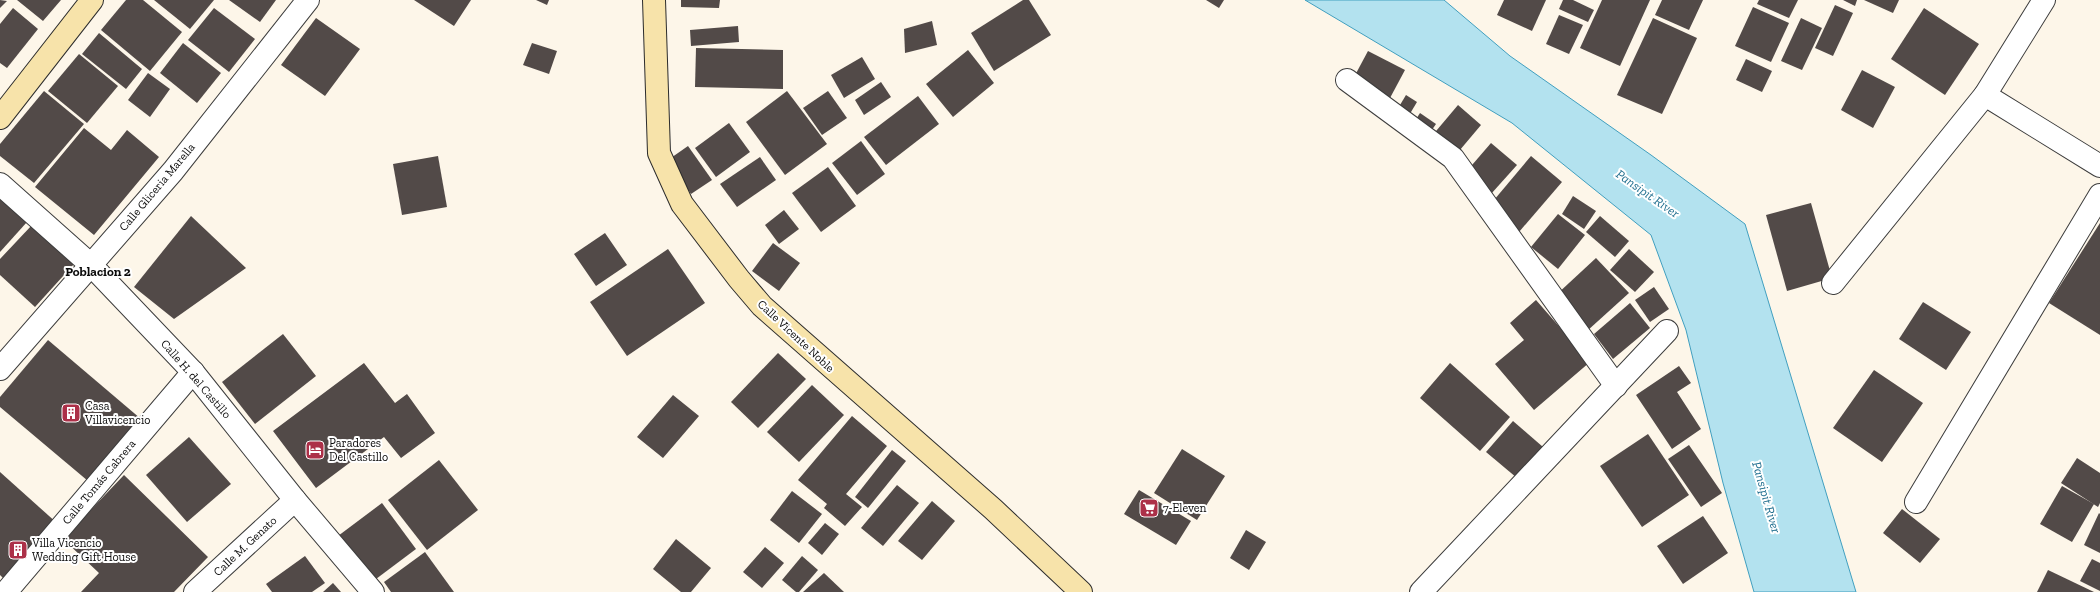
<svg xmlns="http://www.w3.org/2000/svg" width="2100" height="592" font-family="'Zilla Slab',serif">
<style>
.water{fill:#b3e2ef;stroke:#419fbf}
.building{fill:#524a48}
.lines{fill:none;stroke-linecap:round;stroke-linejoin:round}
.minor-casing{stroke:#3d3d3d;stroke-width:24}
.secondary-casing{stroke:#2c2c2c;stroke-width:24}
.minor{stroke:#fff;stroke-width:22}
.secondary{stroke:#f7e3aa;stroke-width:22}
.labels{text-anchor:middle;stroke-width:4;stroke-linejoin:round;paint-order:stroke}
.street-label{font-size:12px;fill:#0a0a0a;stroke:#fff}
.poi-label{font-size:12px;fill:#0a0a0a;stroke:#fff;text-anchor:start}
.water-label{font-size:13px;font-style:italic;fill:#216f8f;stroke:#fff}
.neighbourhood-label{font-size:13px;font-weight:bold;fill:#0a0a0a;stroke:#fff}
</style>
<rect width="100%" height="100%" fill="#fdf6e9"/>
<polygon class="water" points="1305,0 1444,0 1510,56 1651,155 1745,224 1856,592 1754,592 1723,483 1686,330 1651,235 1512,123"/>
<g class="building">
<polygon points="0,0 7,1 0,8"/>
<polygon points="17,0 61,0 43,21"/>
<polygon points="126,0 143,0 182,32 150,71 101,30"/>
<polygon points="154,0 214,0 190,29"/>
<polygon points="229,0 276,0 260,22"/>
<polygon points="414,0 471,0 454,26"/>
<polygon points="536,0 549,0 547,5"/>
<polygon points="681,0 720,0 719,8 681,7"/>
<polygon points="1023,0 1029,0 1051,35 994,71 971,33"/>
<polygon points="1206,0 1224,0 1219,8"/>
<polygon points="1504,0 1546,0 1532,31 1497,15"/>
<polygon points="1563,0 1573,0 1594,10 1588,22 1559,9"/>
<polygon points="1602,0 1650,0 1620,66 1580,48"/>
<polygon points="1662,0 1703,0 1689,30 1655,15"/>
<polygon points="1759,0 1798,0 1789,18 1757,4"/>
<polygon points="1843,0 1857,0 1855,6"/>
<polygon points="1864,0 1899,0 1893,13"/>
<polygon points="1835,5 1853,13 1833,56 1815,48"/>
<polygon points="1753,7 1789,23 1771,62 1735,46"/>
<polygon points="13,8 38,29 7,68 0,63 0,24"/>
<polygon points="214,8 255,39 229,72 188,40"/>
<polygon points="1924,8 1979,44 1945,95 1891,59"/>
<polygon points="1559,15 1583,25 1569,54 1546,44"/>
<polygon points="316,18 360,49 325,96 281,65"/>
<polygon points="1653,18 1697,38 1662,114 1617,95"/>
<polygon points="1801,18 1822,28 1802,70 1781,61"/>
<polygon points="932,21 937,45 905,53 904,29"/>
<polygon points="738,26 739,42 691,46 690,30"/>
<polygon points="99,33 142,69 126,89 82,54"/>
<polygon points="183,43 221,73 197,103 160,73"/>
<polygon points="532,43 557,51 549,74 523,65"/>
<polygon points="696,48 783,50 783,89 695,87"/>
<polygon points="968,50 994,83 953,117 926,84"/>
<polygon points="1368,51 1405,70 1390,98 1353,79"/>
<polygon points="79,54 118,86 87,123 48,91"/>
<polygon points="862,57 875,79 844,98 831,75"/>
<polygon points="1746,59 1772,71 1762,92 1736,80"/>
<polygon points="1862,70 1895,87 1873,128 1841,110"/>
<polygon points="148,73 170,89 150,117 128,100"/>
<polygon points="881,82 891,97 864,115 855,100"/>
<polygon points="44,91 84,124 34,183 0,156 0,144"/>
<polygon points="787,91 827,144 785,175 746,122"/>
<polygon points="828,91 847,118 822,135 803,108"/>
<polygon points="1406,95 1417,102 1405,122 1394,115"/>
<polygon points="918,96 939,124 886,165 864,137"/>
<polygon points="1458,105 1481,125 1454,157 1431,137"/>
<polygon points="1420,113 1436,124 1427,137 1411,127"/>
<polygon points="729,123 750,152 716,177 695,148"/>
<polygon points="84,128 111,150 127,130 159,157 94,235 35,187"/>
<polygon points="861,141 885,174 857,195 832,163"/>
<polygon points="1491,143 1517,165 1491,194 1466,172"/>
<polygon points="688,146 712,180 691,194 668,160"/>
<polygon points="438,156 447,207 402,215 393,164"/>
<polygon points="1531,156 1562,182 1519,232 1489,206"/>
<polygon points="760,157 776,180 737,207 720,184"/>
<polygon points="828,167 856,206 821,232 792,193"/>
<polygon points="1573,196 1596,211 1584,229 1562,214"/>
<polygon points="0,198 27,222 0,252"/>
<polygon points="1811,203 1832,278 1787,291 1766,215"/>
<polygon points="784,210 799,229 779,244 765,225"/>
<polygon points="1558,214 1585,235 1558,269 1531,247"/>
<polygon points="191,216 246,268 174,319 134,287"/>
<polygon points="1600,216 1629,241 1615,257 1586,232"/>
<polygon points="2100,223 2100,335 2049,303"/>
<polygon points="32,225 74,264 35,307 0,275 0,259"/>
<polygon points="605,233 627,265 596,286 574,254"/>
<polygon points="773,243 800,263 779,291 752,271"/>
<polygon points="668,249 705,303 627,356 590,302"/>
<polygon points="1629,249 1654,272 1635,292 1610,270"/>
<polygon points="1596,258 1629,293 1587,331 1555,296"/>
<polygon points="1654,287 1669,309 1650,322 1635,300"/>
<polygon points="1536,300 1590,362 1534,410 1495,364 1524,340 1510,323"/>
<polygon points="1923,302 1971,332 1946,370 1899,339"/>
<polygon points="1630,303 1650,328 1613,359 1594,334"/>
<polygon points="283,334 316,376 255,424 222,382"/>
<polygon points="48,340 141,419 88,481 0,407 0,397"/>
<polygon points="778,353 806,379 758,428 731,402"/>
<polygon points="364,363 395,403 407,394 435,433 401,458 384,437 316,488 273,431"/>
<polygon points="1450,363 1510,417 1480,451 1420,398"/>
<polygon points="1679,366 1691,383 1677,392 1701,429 1672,449 1636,395"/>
<polygon points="1874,370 1923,403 1882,462 1833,428"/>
<polygon points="812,385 844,415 799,462 767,432"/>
<polygon points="673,395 699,416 663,458 637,437"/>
<polygon points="852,416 887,446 846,494 862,507 845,526 824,508 827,504 798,480"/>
<polygon points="1513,421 1543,447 1517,478 1486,452"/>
<polygon points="1648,434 1689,495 1642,527 1600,466"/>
<polygon points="189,437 231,484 187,522 146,475"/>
<polygon points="1689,445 1722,493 1701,507 1668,459"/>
<polygon points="1182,449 1225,476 1197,520 1154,493"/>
<polygon points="892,450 906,461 868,508 855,497"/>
<polygon points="2077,458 2100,473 2100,503 2098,507 2061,483"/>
<polygon points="439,460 478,510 427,550 388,500"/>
<polygon points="0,472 58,524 7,582 0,575"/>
<polygon points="124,475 208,557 174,592 81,592 99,573 63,539"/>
<polygon points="897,485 919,503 883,546 861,528"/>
<polygon points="2062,486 2094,504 2072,542 2040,524"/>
<polygon points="1139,490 1191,521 1176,545 1124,514"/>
<polygon points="792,491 822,514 799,543 770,520"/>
<polygon points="932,501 955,521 922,560 898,541"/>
<polygon points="382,503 416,549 372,582 338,536"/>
<polygon points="1902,509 1940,539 1920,563 1883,533"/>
<polygon points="2099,513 2100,514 2100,553 2084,545"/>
<polygon points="1703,516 1728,553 1683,584 1657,546"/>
<polygon points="825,523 839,534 822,555 808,543"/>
<polygon points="1246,530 1266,542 1249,570 1230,558"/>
<polygon points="676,539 711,568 691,592 681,592 653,569"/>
<polygon points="765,547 784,563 762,588 743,572"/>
<polygon points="425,552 454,592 391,592 384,582"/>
<polygon points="305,556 325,583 312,592 272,592 266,584"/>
<polygon points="802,556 818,570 799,592 796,592 782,580"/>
<polygon points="2092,559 2100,563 2100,591 2080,581"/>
<polygon points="2048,570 2094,592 2037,592"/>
<polygon points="824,573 844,592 803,592"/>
<polygon points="333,583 341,592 323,592"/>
</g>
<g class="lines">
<defs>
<g id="minor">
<polyline points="1347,80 1453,158 1616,386"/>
<polyline points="1985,95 2100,166"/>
<polyline points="0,184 91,265 193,372 295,500 373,592"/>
<polyline points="1833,283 1985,95 2044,0"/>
<polyline points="0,369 173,171 308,0"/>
<polyline points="1916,502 2100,195"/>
<polyline points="6,592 193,372"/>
<polyline points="195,592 295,500"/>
<polyline points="1421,592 1667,331"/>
</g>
<g id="secondary">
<polyline points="654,0 659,153 682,204 739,279 762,306 993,509 1081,592"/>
<polyline points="0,118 92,0"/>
</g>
</defs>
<use href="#minor" class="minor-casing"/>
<use href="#secondary" class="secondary-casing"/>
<use href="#minor" class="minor"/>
<use href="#secondary" class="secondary"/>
</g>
<defs>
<symbol id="building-square" viewBox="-11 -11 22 22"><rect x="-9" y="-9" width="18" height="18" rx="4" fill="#ac3048" stroke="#fff"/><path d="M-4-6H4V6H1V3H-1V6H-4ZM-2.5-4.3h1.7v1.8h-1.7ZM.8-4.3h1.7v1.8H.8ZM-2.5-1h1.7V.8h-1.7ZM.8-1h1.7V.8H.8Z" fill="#fff"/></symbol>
<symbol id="hotel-square" viewBox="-11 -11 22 22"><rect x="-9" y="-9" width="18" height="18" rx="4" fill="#ac3048" stroke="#fff"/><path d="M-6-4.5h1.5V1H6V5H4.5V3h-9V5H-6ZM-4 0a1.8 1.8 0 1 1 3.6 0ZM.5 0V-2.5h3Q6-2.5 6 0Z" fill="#fff"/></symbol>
<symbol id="supermarket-square" viewBox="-11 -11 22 22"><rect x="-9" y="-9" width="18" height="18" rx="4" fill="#ac3048" stroke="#fff"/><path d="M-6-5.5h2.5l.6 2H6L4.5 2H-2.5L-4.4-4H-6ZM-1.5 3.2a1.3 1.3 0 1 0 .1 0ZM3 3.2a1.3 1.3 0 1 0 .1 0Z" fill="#fff"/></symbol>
</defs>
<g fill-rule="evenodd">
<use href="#building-square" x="60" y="402" width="22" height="22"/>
<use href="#hotel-square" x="304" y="439" width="22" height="22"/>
<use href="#supermarket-square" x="1138" y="497" width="22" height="22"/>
<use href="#building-square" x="7" y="539" width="22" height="22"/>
</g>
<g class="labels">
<g class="street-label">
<text transform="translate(157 187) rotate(-50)" y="4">Calle Gliceria Marella</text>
<text transform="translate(796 336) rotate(43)" y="4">Calle Vicente Noble</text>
<text transform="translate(196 379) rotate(49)" y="4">Calle H. del Castillo</text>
<text transform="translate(99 482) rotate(-50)" y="4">Calle Tomás Cabrera</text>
<text transform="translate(245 546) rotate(-43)" y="4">Calle M. Genato</text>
</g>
<g class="poi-label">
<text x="85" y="410">Casa<tspan x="85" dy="14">Villavicencio</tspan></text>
<text x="329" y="447">Paradores<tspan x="329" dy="14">Del Castillo</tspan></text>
<text x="1163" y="512">7-Eleven</text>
<text x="32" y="547">Villa Vicencio<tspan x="32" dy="14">Wedding Gift House</tspan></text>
</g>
<g class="water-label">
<text transform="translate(1648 193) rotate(35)" y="5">Pansipit River</text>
<text transform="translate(1767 497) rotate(74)" y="5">Pansipit River</text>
</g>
<g class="neighbourhood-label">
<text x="98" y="276">Poblacion 2</text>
</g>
</g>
</svg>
